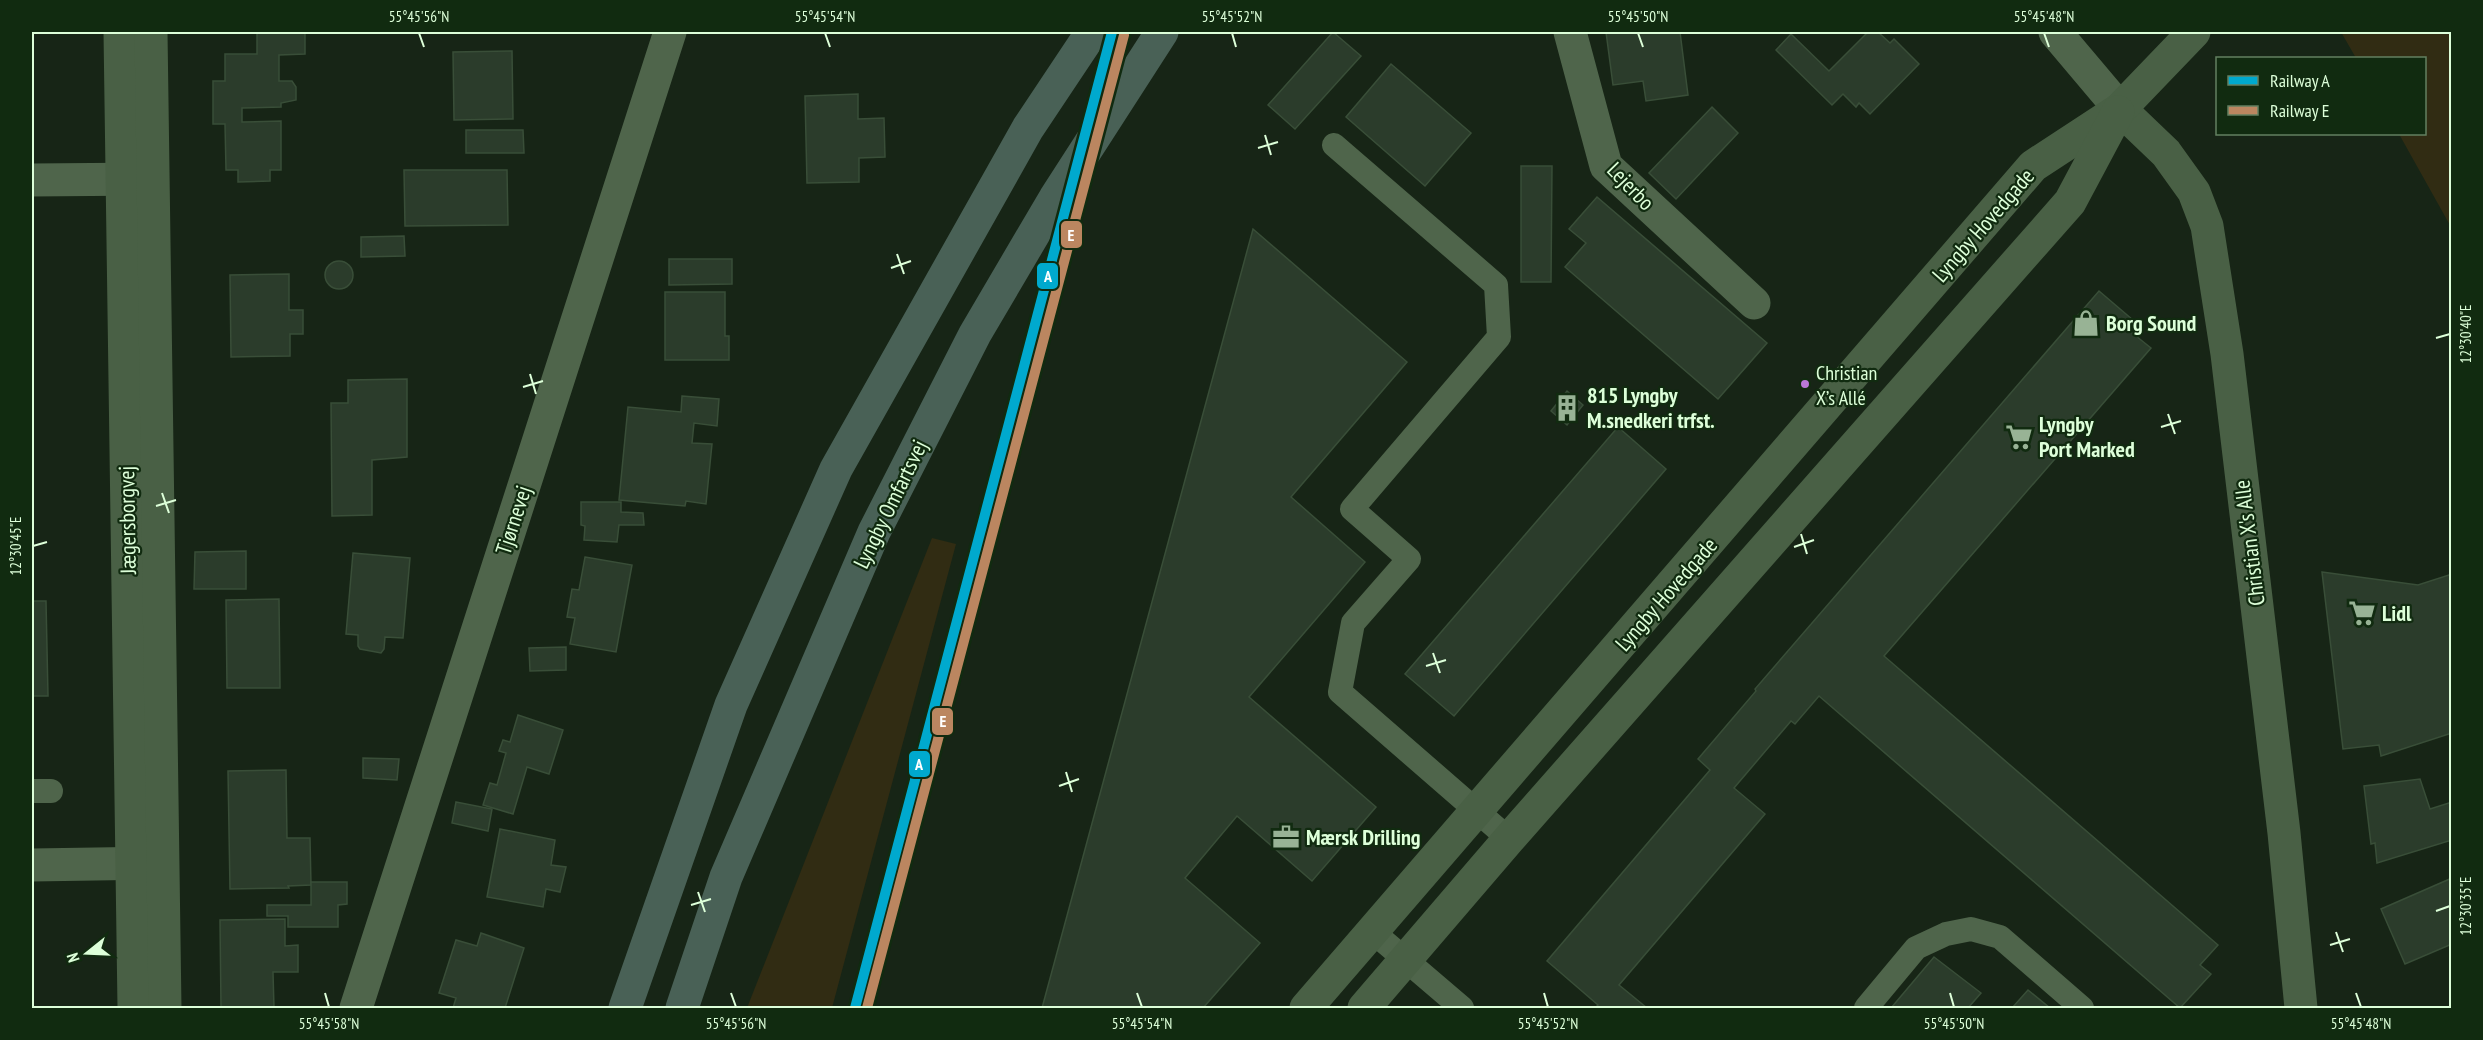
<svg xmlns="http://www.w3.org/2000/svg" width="2483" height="1040" font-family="'PT Sans Narrow',sans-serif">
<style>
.green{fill:#312c13}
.building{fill:#2b3c2b;stroke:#394e38;stroke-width:1.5}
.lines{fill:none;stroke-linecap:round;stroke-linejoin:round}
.lane{stroke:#4f654b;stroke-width:24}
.street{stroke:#4f654b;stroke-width:33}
.secondary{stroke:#496045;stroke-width:33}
.highway{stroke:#496156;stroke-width:33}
.rail-1-casing{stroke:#112b10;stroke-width:15}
.rail-2-casing{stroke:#112b10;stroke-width:15}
.rail-1{stroke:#00a9ce;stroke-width:10}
.rail-2{stroke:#bb8660;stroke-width:10}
.ticks{fill:none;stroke:#ddffd9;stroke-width:2}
.bus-dot{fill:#ba77d6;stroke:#112b10;stroke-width:2}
.labels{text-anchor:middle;stroke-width:4.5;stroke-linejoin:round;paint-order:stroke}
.bus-label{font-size:20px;fill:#ddffd9;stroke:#112b10;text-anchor:start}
.street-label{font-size:22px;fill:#ddffd9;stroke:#112b10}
.poi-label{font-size:22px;font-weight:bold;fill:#ddffd9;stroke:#112b10;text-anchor:start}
.line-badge{stroke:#112b10;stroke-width:2}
.badge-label{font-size:16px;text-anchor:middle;font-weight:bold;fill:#fff}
.neatline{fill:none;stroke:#ddffd9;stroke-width:2}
.ticks-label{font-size:15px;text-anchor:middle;fill:#ddffd9}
</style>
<rect width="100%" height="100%" fill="#172516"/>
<g class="green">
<polygon points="2341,32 2451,32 2451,227 2399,134 2424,134 2424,58 2356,58"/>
<polygon points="932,538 956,544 832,1008 747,1008"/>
</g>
<g class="building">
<polygon points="257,32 305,32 305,54 279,55 279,81 292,81 296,87 296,100 281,103 281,107 242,108 242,122 281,121 281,170 270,170 270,181 238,182 238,170 226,170 225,124 213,124 213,81 225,81 225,54 257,54"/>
<polygon points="1333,32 1361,56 1295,129 1268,105"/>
<polygon points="1606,32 1680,32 1688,95 1646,101 1643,81 1613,85"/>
<polygon points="1868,32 1878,32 1890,43 1894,39 1919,64 1870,114 1859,103 1856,107 1843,94 1832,105 1776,50 1791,34 1829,71"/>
<polygon points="512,51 513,119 454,120 453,52"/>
<polygon points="1391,64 1471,133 1425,186 1346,117"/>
<polygon points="858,94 858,119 884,118 885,157 859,158 859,182 807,183 805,96"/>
<polygon points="1712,107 1738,133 1676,199 1649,173"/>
<polygon points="466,130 523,130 524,153 466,153"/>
<polygon points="1521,166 1552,166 1551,282 1521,282"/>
<polygon points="404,170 507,170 508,225 405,226"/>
<polygon points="1597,197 1767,343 1718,399 1565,267 1586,243 1569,229"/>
<polygon points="1253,229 1407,362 1291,497 1365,562 1249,697 1376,807 1312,881 1237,816 1185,878 1260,943 1203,1008 1042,1008"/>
<polygon points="404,236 405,256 361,257 361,237"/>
<polygon points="669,259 732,259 732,284 669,285"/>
<circle cx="339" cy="275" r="14"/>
<polygon points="289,274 289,310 303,310 303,334 290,334 290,356 231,357 230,275"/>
<polygon points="2099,291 2133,320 2126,328 2151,348 1884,656 2218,945 2200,965 2211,974 2180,1008 1819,696 1795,724 1791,721 1734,788 1765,814 1619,985 1647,1008 1595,1008 1598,1005 1547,961 1710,770 1698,759 1756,691 1755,689"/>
<polygon points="665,292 725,292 725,336 729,336 729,360 665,360"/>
<polygon points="407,379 407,457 372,460 372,515 332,516 331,403 348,403 348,380"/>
<polygon points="1567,391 1583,405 1567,425 1551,411"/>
<polygon points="682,396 719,399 717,426 694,423 692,443 712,444 706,504 686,501 685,506 619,500 628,407 681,412"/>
<polygon points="1618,427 1666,469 1454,716 1405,674"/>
<polygon points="581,502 621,502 621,512 643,513 644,525 619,525 617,542 584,540 585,526 581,525"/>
<polygon points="246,551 246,589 194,589 195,552"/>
<polygon points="353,553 410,558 403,638 385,637 384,649 381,653 360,649 358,646 358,635 346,634"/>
<polygon points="585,557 632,565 616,652 570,644 575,618 567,617 572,589 579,590"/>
<polygon points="2322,572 2418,585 2452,574 2452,733 2381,756 2379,745 2343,749"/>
<polygon points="279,599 280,688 227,688 226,600"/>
<polygon points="32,601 46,601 48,696 32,696"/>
<polygon points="566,647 566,670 530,671 529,648"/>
<polygon points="518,715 563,730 549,774 527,767 513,814 483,805 490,783 497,785 506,753 499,751 503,740 510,742"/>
<polygon points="363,758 399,759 397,780 363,778"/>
<polygon points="286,770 287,838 310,838 311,885 288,886 289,888 230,889 228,771"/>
<polygon points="2420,779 2430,809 2452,802 2452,840 2377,863 2375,843 2371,844 2364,786"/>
<polygon points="456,802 492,809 488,831 452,823"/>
<polygon points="500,829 555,840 551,865 566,867 560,892 546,889 543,907 487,897"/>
<polygon points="2452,878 2452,944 2405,964 2381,909"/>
<polygon points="311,882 347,882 347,904 338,905 338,927 288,927 288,916 267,916 267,905 311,905"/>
<polygon points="285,919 285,946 298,945 298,972 273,972 274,1008 221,1008 220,920"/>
<polygon points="481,933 524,948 505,1008 453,1008 456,998 439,993 456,940 477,946"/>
<polygon points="1934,957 1981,993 1968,1008 1891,1008"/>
<polygon points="2028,990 2050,1008 2012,1008"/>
</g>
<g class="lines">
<g class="lane">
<polyline points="1334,145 1496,285 1499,337 1352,509 1409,559 1353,623 1340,692 1509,839"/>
<polyline points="32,791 51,791"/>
<polyline points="1373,932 1462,1008"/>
<polyline points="1866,1008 1916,948 1946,934 1971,929 2000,937 2082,1008"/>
</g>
<g class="street">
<polyline points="1570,32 1606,166 1754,303"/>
<polyline points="2055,32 2120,109"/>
<polyline points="32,180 150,179"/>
<polyline points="32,865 159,863"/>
<polyline points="356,1008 670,32"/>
</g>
<g class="secondary">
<polyline points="120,32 134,1008"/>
<polyline points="151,32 165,1008"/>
<polyline points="2120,109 2166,153 2194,192 2207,226 2227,354 2284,833 2301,1008"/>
<polyline points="1306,1008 2033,166 2120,109 2194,32"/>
<polyline points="1364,1008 1509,839 2070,202 2118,112"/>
</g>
<g class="highway">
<polyline points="625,1008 731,705 836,469 1028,128 1092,32"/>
<polyline points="682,1008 726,877 874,532 975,334 1055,198 1162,32"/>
</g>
<defs>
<polyline id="rail-1" points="855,1008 1112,32"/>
<polyline id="rail-2" points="867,1008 1124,35"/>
</defs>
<use href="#rail-1" class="rail-1-casing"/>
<use href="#rail-2" class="rail-2-casing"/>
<use href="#rail-1" class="rail-1"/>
<use href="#rail-2" class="rail-2"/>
</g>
<path class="ticks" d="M 419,33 L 424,47M 825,33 L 830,47M 1232,33 L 1236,47M 1638,33 L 1643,47M 2044,33 L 2049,47M 1265,135 L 1271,155M 1258,148 L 1278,142M 897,254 L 904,274M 891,268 L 911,261M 2436,338 L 2450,334M 530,374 L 536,394M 523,387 L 543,381M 2168,414 L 2175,434M 2161,427 L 2181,421M 162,493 L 169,513M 156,506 L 176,500M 1801,534 L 1807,554M 33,546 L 47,542M 1794,547 L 1814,540M 1433,653 L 1440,673M 1426,666 L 1446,660M 1066,772 L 1072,792M 1059,786 L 1079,779M 698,892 L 705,912M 691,905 L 711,899M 2436,911 L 2450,906M 2336,932 L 2343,952M 2330,945 L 2350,939M 325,993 L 329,1007M 731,993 L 736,1007M 1137,993 L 1142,1007M 1544,993 L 1548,1007M 1950,993 L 1954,1007M 2356,993 L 2361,1007"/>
<defs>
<symbol id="shop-bare" viewBox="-9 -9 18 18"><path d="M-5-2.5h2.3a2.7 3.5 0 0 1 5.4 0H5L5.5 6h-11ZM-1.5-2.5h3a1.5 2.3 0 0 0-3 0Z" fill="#98b395" stroke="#112b10" stroke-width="2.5" paint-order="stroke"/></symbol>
<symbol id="building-bare" viewBox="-9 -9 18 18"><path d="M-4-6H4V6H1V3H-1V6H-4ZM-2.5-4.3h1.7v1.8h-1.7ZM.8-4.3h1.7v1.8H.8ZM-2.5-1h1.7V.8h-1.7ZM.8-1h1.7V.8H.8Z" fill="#98b395" stroke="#112b10" stroke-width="2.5" paint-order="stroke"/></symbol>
<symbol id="supermarket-bare" viewBox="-9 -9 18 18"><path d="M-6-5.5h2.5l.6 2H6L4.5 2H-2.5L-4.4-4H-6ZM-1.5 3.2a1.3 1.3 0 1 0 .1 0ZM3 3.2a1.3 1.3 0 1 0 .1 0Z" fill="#98b395" stroke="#112b10" stroke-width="2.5" paint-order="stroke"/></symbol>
<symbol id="office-bare" viewBox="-9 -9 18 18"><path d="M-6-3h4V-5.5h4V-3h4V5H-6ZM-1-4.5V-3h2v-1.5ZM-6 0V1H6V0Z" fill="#98b395" stroke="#112b10" stroke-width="2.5" paint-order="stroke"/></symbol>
</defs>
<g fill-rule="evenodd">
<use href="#shop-bare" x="2067" y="304" width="38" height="38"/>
<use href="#building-bare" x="1548" y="389" width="38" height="38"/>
<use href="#supermarket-bare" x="2000" y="418" width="38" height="38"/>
<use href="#supermarket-bare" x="2343" y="594" width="38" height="38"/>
<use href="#office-bare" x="1267" y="818" width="38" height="38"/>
</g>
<circle class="bus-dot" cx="1805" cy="384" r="5"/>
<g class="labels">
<g class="bus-label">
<text x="1816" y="380">Christian<tspan x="1816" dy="25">X’s Allé</tspan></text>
</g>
<g class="street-label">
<text transform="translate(1631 186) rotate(46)" y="8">Lejerbo</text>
<text transform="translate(1983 225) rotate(-49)" y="8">Lyngby Hovedgade</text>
<text transform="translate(890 504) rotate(-64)" y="8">Lyngby Omfartsvej</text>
<text transform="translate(127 520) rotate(-91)" y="8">Jægersborgvej</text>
<text transform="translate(513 520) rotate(-72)" y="8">Tjørnevej</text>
<text transform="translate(2249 543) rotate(-97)" y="8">Christian X's Alle</text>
<text transform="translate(1666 594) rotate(-49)" y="8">Lyngby Hovedgade</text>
</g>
<g class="poi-label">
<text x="2106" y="331">Borg Sound</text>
<text x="1587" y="403">815 Lyngby<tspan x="1587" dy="25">M.snedkeri trfst.</tspan></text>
<text x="2039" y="432">Lyngby<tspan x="2039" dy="25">Port Marked</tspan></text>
<text x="2382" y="621">Lidl</text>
<text x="1306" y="845">Mærsk Drilling</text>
</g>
</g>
<g class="line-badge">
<rect x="1060" y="220" width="23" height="29" rx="6" fill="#bb8660"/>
<rect x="1036" y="262" width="23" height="28" rx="6" fill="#00a9ce"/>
<rect x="931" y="707" width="23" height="29" rx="6" fill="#bb8660"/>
<rect x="908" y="750" width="23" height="28" rx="6" fill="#00a9ce"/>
</g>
<g class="badge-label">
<text x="1071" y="241">E</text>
<text x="1048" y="282">A</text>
<text x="943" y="727">E</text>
<text x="919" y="770">A</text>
</g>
<rect width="2483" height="1040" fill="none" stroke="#112b10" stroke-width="66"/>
<rect x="2216" y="57" width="210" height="78" fill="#112b10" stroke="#638060" stroke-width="1.5"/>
<rect x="2228" y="76" width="30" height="9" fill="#00a9ce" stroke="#638060" stroke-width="1.5"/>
<text x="2270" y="87" font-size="18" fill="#ddffd9">Railway A</text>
<rect x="2228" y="106" width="30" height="9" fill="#bb8660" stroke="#638060" stroke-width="1.5"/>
<text x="2270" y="117" font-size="18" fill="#ddffd9">Railway E</text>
<g transform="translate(87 953) rotate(252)" stroke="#112b10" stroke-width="4.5" paint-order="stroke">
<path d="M0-4.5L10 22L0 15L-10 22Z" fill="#ddffd9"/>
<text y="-9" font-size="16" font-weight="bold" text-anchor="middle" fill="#ddffd9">N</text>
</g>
<rect x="33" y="33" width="2417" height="974" class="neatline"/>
<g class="ticks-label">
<text x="419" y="22">55°45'56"N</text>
<text x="825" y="22">55°45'54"N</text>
<text x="1232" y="22">55°45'52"N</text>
<text x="1638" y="22">55°45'50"N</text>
<text x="2044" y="22">55°45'48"N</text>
<text transform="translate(2466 334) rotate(-90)" y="5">12°30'40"E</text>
<text transform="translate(16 546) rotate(-90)" y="5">12°30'45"E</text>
<text transform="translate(2466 906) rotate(-90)" y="5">12°30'35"E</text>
<text x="329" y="1029">55°45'58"N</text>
<text x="736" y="1029">55°45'56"N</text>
<text x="1142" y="1029">55°45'54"N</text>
<text x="1548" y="1029">55°45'52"N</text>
<text x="1954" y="1029">55°45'50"N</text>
<text x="2361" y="1029">55°45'48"N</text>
</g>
</svg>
